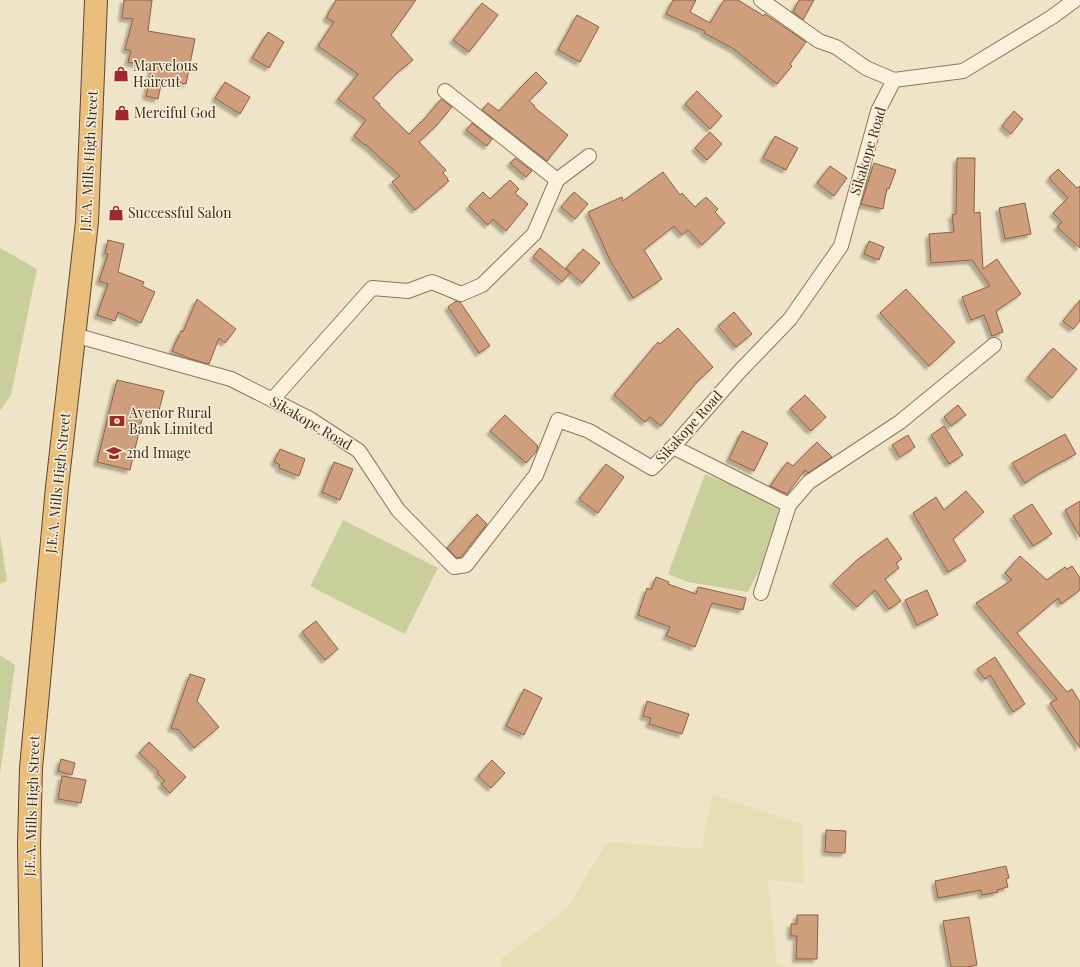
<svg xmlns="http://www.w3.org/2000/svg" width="1080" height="967" font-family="'Playfair Display',serif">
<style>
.farmland{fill:#e6deb5}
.green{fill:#c9cf9b}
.building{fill:#cf9f7d;stroke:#8d5f41;filter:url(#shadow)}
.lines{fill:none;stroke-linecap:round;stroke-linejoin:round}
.minor-casing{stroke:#8d765c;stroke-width:16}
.trunk-casing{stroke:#5b4430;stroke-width:24}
.minor{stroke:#faf1dc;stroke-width:14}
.trunk{stroke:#eabe7c;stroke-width:22}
.labels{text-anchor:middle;stroke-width:3;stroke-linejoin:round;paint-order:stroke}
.poi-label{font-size:14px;fill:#3d2e20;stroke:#f7eed8;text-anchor:start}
.street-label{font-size:14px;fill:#3d2e20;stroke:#f7eed8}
</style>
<defs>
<filter id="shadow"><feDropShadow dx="-3.5" dy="3.5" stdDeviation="1" flood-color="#0004"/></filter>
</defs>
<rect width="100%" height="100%" fill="#f0e4c8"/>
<polygon class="farmland" points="712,794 802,824 804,883 768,880 777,963 786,967 501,967 502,958 554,919 569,905 607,842 702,849"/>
<g class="green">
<polygon points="0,248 37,269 11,395 0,411"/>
<polygon points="705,474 780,504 770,549 748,592 688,582 668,574"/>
<polygon points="343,520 438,568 405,634 310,586"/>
<polygon points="0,535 7,581 0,584"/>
<polygon points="0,655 15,665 0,775"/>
</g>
<g class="building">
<polygon points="124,0 152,0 148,31 195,39 186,84 162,80 158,99 146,96 152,68 128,62 131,51 125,49 133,19 122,18"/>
<polygon points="336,0 416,0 391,35 413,60 397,73 373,98 380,104 379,105 409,134 426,117 441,99 452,107 437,125 419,142 446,170 443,173 448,179 447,180 449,181 415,210 392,182 400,176 365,144 365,145 354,136 366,120 338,99 358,74 318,46 334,22 326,18"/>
<polygon points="673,0 696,0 690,12 710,23 724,0 738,0 764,16 765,14 806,42 790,64 792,66 777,84 734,49 704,33 705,31 666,14"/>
<polygon points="799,0 814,0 803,20 793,12"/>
<polygon points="482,3 498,15 469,52 453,40"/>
<polygon points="577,15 599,27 580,62 558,50"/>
<polygon points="268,32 284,42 269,68 252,58"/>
<polygon points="536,72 547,83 529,101 535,106 534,107 568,135 547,161 482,110 488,103 499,111 522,86"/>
<polygon points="225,82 250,97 240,114 215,98"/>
<polygon points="697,91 722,116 710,129 685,104"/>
<polygon points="1014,111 1023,119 1011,134 1002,126"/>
<polygon points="472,123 492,139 487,146 466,130"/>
<polygon points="710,132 722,144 707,160 695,148"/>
<polygon points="775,136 798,148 786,170 763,158"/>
<polygon points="515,158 532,171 526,177 510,163"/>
<polygon points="957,158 975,158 974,213 980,212 983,269 997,259 1021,294 996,311 1003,332 992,336 984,315 971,320 962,297 990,286 972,260 931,263 929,234 954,232 952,215 956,214"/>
<polygon points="874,163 896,170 889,189 887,188 883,209 861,204"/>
<polygon points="830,166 847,178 834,196 817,183"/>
<polygon points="1058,169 1077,188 1080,186 1080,248 1057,227 1062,222 1053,213 1068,198 1049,178"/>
<polygon points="663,172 680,195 682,193 695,207 706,197 718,209 715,212 725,223 702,245 688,230 682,235 674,226 644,250 662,279 633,298 611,262 588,212 622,197 623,201"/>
<polygon points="510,180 519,189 515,193 528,204 506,231 493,219 488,225 469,206 483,192 490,199"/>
<polygon points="574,192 588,204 575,219 561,207"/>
<polygon points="1025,203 1031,234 1005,239 999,208"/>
<polygon points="108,240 124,244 118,272 144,282 142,286 155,292 141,323 118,312 115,321 97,315 108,284 99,281 108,254 105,253"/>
<polygon points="869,241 884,247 879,260 864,254"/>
<polygon points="540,248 570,273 562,282 533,257"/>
<polygon points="583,249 600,263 582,283 566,268"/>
<polygon points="906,289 955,342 929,366 880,313"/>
<polygon points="197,299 236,329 225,343 219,338 209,364 191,359 172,351 181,331 183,332"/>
<polygon points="1080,300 1080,321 1073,329 1063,321"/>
<polygon points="456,301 460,302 490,346 479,353 448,307"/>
<polygon points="734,312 752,334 736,347 718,326"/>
<polygon points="678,328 713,367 697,382 661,426 650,417 645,422 614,395 658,342 660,344"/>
<polygon points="1053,348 1077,369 1052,398 1028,377"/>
<polygon points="117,380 164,391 158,414 144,411 130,470 97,462"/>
<polygon points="805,395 826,417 811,431 790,409"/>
<polygon points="958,405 966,415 951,426 944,417"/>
<polygon points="505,415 538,446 536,452 526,463 490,431"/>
<polygon points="944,426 963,455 949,464 931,435"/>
<polygon points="742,431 768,443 754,471 729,459"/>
<polygon points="1065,434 1076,454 1040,473 1025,483 1012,463"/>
<polygon points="908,435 915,447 900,457 892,445"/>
<polygon points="817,442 832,457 808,473 805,470 787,494 770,486 787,462 793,466"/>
<polygon points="280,449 305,459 299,476 279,468 280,465 274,462"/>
<polygon points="334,462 353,469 340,500 322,492"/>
<polygon points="606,464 624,477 598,513 579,499"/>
<polygon points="966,491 984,512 953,539 966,561 948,572 913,513 936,497 944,510"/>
<polygon points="1080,501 1080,537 1065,510"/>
<polygon points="1032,504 1052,534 1033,546 1013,516"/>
<polygon points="477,514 487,524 461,557 457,558 447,548"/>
<polygon points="887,538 902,559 896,563 899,568 885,579 901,601 889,609 875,590 857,607 833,583 857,560"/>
<polygon points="1020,556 1047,580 1065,567 1067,569 1072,566 1080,578 1080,590 1061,604 1058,598 1017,633 1067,692 1072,689 1080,702 1080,748 1050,703 1057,699 976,603 1012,580 1005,573"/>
<polygon points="656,577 669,582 668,584 696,594 698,587 746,598 743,610 712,603 695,647 666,636 670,627 638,615 647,588 651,590"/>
<polygon points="927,590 938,615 917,625 905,600"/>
<polygon points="316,621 338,649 325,660 302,632"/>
<polygon points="995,657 1025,704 1013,712 990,675 985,679 977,669"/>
<polygon points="190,674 205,679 197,701 219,727 194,748 179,730 171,728"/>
<polygon points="524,689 542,698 524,735 506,726"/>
<polygon points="647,701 689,714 682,734 649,724 651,718 643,716"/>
<polygon points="149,742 186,777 170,793 161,784 165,781 157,773 159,772 139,753"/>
<polygon points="61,759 75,763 72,775 58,771"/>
<polygon points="492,760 505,773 491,788 478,776"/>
<polygon points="62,776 86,780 81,803 58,799"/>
<polygon points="826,830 846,831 845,853 825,852"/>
<polygon points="1006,866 1009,878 1006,879 1008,887 997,890 998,892 982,895 981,890 938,898 935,881"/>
<polygon points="797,915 818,915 817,959 796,959 797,936 791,936 791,924 797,924"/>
<polygon points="969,917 977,965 967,967 951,967 943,921"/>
</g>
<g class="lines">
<defs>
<g id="minor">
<polyline points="761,0 819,41 836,47 866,68 894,80"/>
<polyline points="445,91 557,180"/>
<polyline points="74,335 231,379 310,419 359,451 398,510 454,567 466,565 536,475 558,420 589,431 652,468 673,447 739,372 790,319 841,246 878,111 894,80 963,71 1052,17 1075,0"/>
<polyline points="272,400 372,288 408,291 432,282 461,294 482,285 534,234 557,180 589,156"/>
<polyline points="673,447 789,505 809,482 900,422 994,345"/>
<polyline points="761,593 789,505"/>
</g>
<polyline id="trunk" points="31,967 29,845 31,768 57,487 87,222 96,0"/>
</defs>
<use href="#minor" class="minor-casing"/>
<use href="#trunk" class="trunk-casing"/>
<use href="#minor" class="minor"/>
<use href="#trunk" class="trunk"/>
</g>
<defs>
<symbol id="shop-bare" viewBox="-9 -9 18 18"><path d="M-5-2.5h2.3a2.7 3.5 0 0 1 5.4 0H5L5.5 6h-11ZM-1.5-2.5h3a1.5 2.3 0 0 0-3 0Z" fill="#9e2a2b" stroke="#f7eed8" stroke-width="2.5" paint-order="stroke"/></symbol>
<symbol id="bank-bare" viewBox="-9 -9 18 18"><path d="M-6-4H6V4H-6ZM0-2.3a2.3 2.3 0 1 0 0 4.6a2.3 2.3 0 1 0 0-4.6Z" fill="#9e2a2b" stroke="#f7eed8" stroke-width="2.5" paint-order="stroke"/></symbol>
<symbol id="school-bare" viewBox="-9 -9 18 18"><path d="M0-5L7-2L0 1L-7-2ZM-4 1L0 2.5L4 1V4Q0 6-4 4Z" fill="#9e2a2b" stroke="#f7eed8" stroke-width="2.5" paint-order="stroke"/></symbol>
</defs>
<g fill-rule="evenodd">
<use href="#shop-bare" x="110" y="63" width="22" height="22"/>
<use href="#shop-bare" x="111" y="102" width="22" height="22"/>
<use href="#shop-bare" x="105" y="202" width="22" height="22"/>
<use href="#bank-bare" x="106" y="410" width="22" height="22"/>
<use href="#school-bare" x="103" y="442" width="22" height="22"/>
</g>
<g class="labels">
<g class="poi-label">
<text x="133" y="71">Marvelous<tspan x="133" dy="16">Haircut</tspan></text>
<text x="134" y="118">Merciful God</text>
<text x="128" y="218">Successful Salon</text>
<text x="129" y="418">Avenor Rural<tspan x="129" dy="16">Bank Limited</tspan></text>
<text x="126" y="458">2nd Image</text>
</g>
<g class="street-label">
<text transform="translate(868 151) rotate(-73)" y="5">Sikakope Road</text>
<text transform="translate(89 161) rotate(-87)" y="5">J.E.A. Mills High Street</text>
<text transform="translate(311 423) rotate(30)" y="5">Sikakope Road</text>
<text transform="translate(689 427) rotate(-48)" y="5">Sikakope Road</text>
<text transform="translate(58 483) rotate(-84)" y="5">J.E.A. Mills High Street</text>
<text transform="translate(32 806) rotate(-88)" y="5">J.E.A. Mills High Street</text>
</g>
</g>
</svg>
